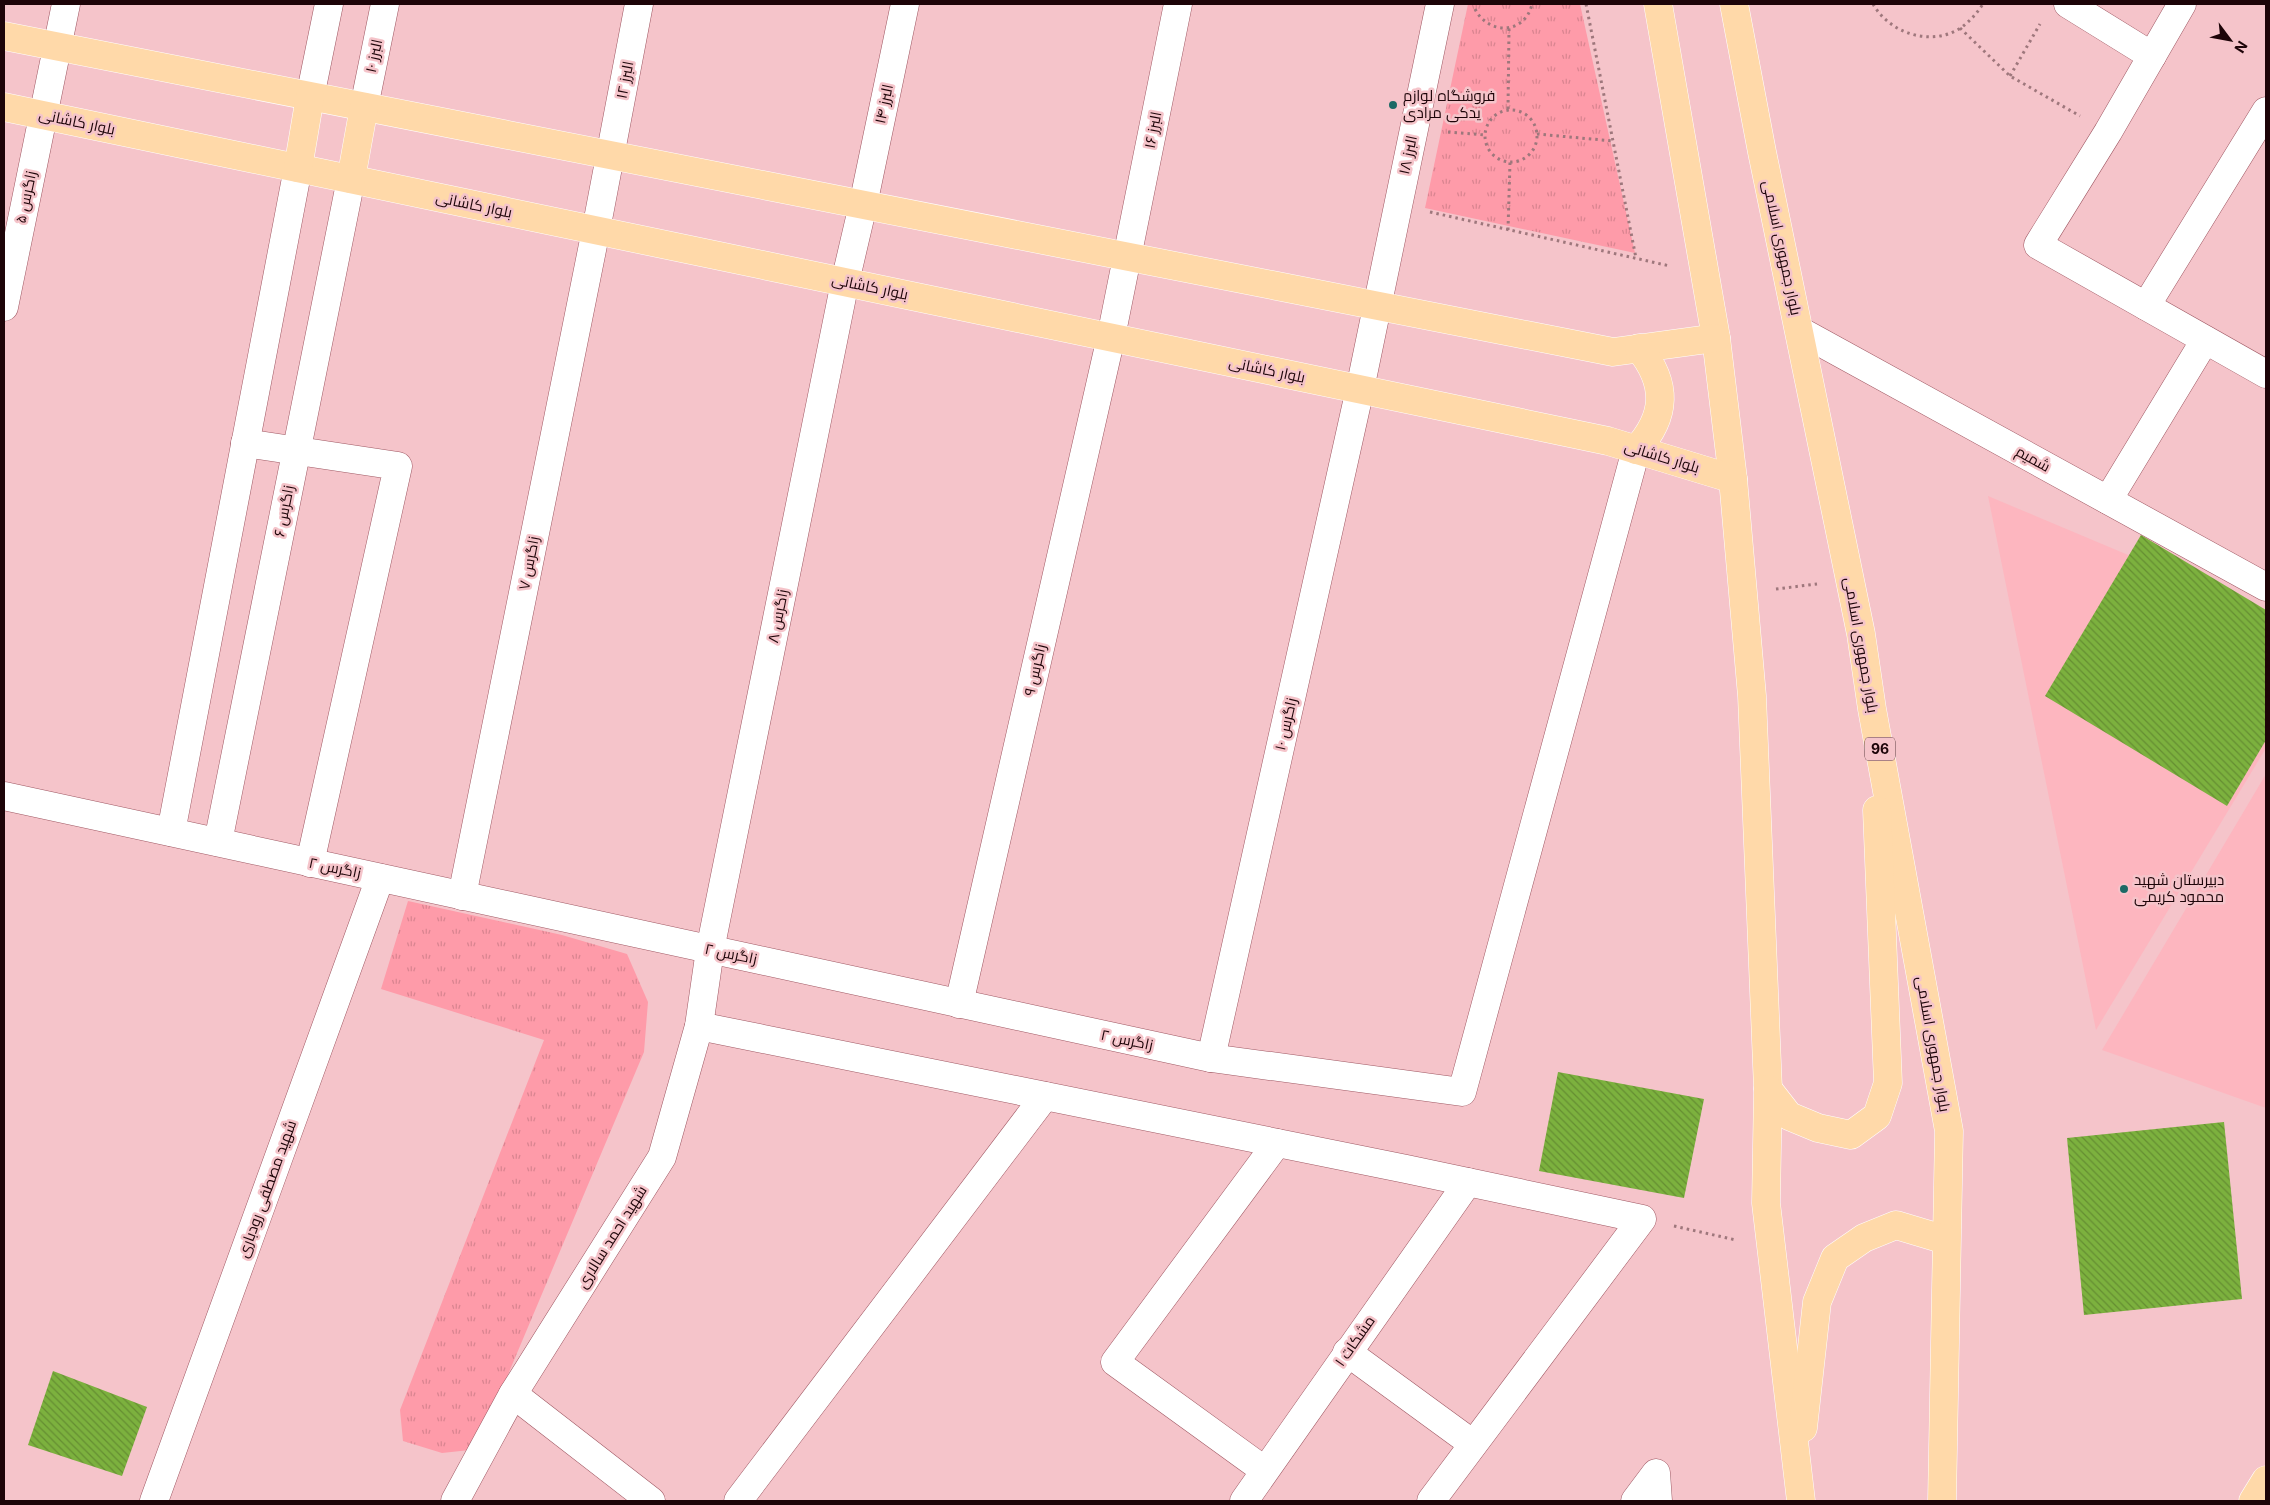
<svg xmlns="http://www.w3.org/2000/svg" width="2270" height="1505" font-family="Inter,Cairo,sans-serif">
<style>
.built{fill:#fdb6bf}
.grass{fill:url(#grass-tufts)}
.building{fill:url(#building-back-hatch)}
.lines{fill:none;stroke-linecap:round;stroke-linejoin:round}
.minor-casing{stroke:#9f5863;stroke-width:29}
.major-casing{stroke:#fff;stroke-width:29}
.path{stroke:#9e777c;stroke-width:3;stroke-dasharray:2.5 4;stroke-linecap:butt}
.minor{stroke:#fff;stroke-width:28}
.major{stroke:#ffd9a9;stroke-width:28}
.poi-dot{fill:#1c6965;stroke:#f5c4ca;stroke-width:2}
.labels{text-anchor:middle;stroke-width:5;stroke-linejoin:round;paint-order:stroke}
.shield{fill:#f5c4ca;stroke:#5e3e42;stroke-width:1}
.shield-label{font-size:14px;font-weight:bold;fill:#1d0408}
.street-label{font-size:15px;fill:#1d0408;stroke:#f5c4ca}
.poi-label{font-size:15px;fill:#1d0408;stroke:#f5c4ca;text-anchor:start}
</style>
<defs>
<pattern id="grass-tufts" width="24" height="20" patternUnits="userSpaceOnUse" patternTransform="scale(1.25)"><rect width="24" height="20" fill="#fe9ba9"/><path d="M3 7l-1-3M5 7V3M7 7l1-3M15 17l-1-3M17 17v-4M19 17l1-3" fill="none" stroke="#d98490"/></pattern>
<pattern id="building-back-hatch" width="6" height="6" patternUnits="userSpaceOnUse" patternTransform="scale(1.25)"><rect width="6" height="6" fill="#7cb13e"/><path d="M-1 5l2 2M0 0l6 6M5-1l2 2" fill="none" stroke="#658e32"/></pattern>
</defs>
<rect width="100%" height="100%" fill="#f5c4ca"/>
<g class="built">
<polygon points="1988,496 2266,613 2266,748 2096,1030"/>
<polygon points="2266,774 2266,1108 2102,1050"/>
</g>
<g class="grass">
<polygon points="1468,4 1580,4 1635,253 1425,208"/>
<polygon points="408,901 562,935 627,954 648,1002 644,1052 488,1422 470,1450 442,1453 403,1441 400,1410 544,1040 381,989"/>
</g>
<g class="building">
<polygon points="2141,535 2266,610 2266,740 2227,806 2045,696"/>
<polygon points="1558,1072 1704,1099 1684,1198 1539,1171"/>
<polygon points="2224,1122 2242,1299 2084,1315 2067,1138"/>
<polygon points="53,1371 147,1407 122,1476 28,1445"/>
</g>
<g class="lines">
<defs>
<g id="minor">
<polyline points="2068,4 2152,56"/>
<polyline points="2182,4 2108,132 2038,245 2266,374"/>
<polyline points="310,97 329,4"/>
<polyline points="364,107 385,4"/>
<polyline points="2146,306 2266,111"/>
<polyline points="4,307 66,4"/>
<polyline points="1800,331 2266,587"/>
<polyline points="245,443 398,466 310,863"/>
<polyline points="2108,500 2205,340"/>
<polyline points="4,796 1211,1058 1462,1092 1636,450"/>
<polyline points="171,832 298,168"/>
<polyline points="218,842 351,179"/>
<polyline points="462,896 596,230 639,4"/>
<polyline points="959,1004 1111,337 1178,4"/>
<polyline points="699,1026 1406,1169 1642,1219 1431,1501"/>
<polyline points="1211,1058 1360,389 1440,4"/>
<polyline points="1347,1352 1473,1444"/>
<polyline points="513,1394 651,1501"/>
<polyline points="1264,1470 1115,1362 1277,1143"/>
<polyline points="154,1501 380,878"/>
<polyline points="455,1501 513,1394 662,1157 699,1026 710,950 845,282 863,205 905,4"/>
<polyline points="738,1501 1045,1096"/>
<polyline points="1244,1501 1468,1182"/>
<polyline points="1635,1501 1656,1473 1658,1501"/>
</g>
<g id="major">
<polyline points="1658,4 1716,338 1733,479 1752,696 1768,1089 1766,1203 1801,1501"/>
<polyline points="1734,4 1762,152 1861,634 1872,709 1949,1131 1942,1501"/>
<polyline points="4,36 1613,352 1716,338"/>
<polyline points="4,107 1608,441 1733,479"/>
<polyline points="298,168 310,97"/>
<polyline points="351,179 364,107"/>
<path d="M 1636,450 C 1667,416 1668,384 1639,348"/>
<polyline points="1768,1089 1789,1116 1818,1128 1851,1135 1877,1116 1888,1083 1877,810"/>
<polyline points="1803,1428 1817,1302 1835,1258 1864,1238 1896,1225 1946,1240"/>
<polyline points="2253,1501 2266,1480"/>
</g>
</defs>
<use href="#minor" class="minor-casing"/>
<use href="#major" class="major-casing"/>
<g class="path">
<polyline points="1586,4 1636,258"/>
<path d="M 1873,4 C 1889,33 1932,48 1962,27 C 1971,20 1977,13 1983,4"/>
<path d="M 1475,9 C 1488,35 1525,35 1532,4"/>
<polyline points="1960,28 2010,76 2080,116"/>
<polyline points="2010,76 2040,24"/>
<polyline points="1508,109 1509,28"/>
<circle cx="1511" cy="136" r="26"/>
<polyline points="1448,132 1485,135"/>
<polyline points="1537,134 1613,141"/>
<polyline points="1430,212 1670,266"/>
<polyline points="1508,230 1510,162"/>
<polyline points="1776,589 1817,584"/>
<polyline points="1674,1226 1736,1240"/>
</g>
<use href="#minor" class="minor"/>
<use href="#major" class="major"/>
</g>
<g class="poi-dot">
<circle cx="1393" cy="105" r="5"/>
<circle cx="2124" cy="889" r="5"/>
</g>
<g class="labels">
<rect class="shield" x="1865" y="737.5" width="30" height="23" rx="4"/>
<g class="shield-label">
<text x="1880" y="754">96</text>
</g>
<g class="street-label">
<text transform="translate(374 56) rotate(-78)" y="5">البرز ۱۰</text>
<text transform="translate(625 80) rotate(-79)" y="5">البرز ۱۲</text>
<text transform="translate(884 104) rotate(-78)" y="5">البرز ۱۴</text>
<text transform="translate(77 122) rotate(12)" y="5">بلوار کاشانی</text>
<text transform="translate(1153 130) rotate(-79)" y="5">البرز ۱۶</text>
<text transform="translate(1408 155) rotate(-78)" y="5">البرز ۱۸</text>
<text transform="translate(26 197) rotate(-78)" y="5">زاگرس ۵</text>
<text transform="translate(474 205) rotate(12)" y="5">بلوار کاشانی</text>
<text transform="translate(1782 248) rotate(78)" y="5">بلوار جمهوری اسلامی</text>
<text transform="translate(870 287) rotate(12)" y="5">بلوار کاشانی</text>
<text transform="translate(1267 370) rotate(12)" y="5">بلوار کاشانی</text>
<text transform="translate(1662 457) rotate(17)" y="5">بلوار کاشانی</text>
<text transform="translate(2033 459) rotate(29)" y="5">شمیم</text>
<text transform="translate(284 511) rotate(-79)" y="5">زاگرس ۶</text>
<text transform="translate(529 563) rotate(-79)" y="5">زاگرس ۷</text>
<text transform="translate(778 616) rotate(-79)" y="5">زاگرس ۸</text>
<text transform="translate(1861 645) rotate(80)" y="5">بلوار جمهوری اسلامی</text>
<text transform="translate(1035 670) rotate(-77)" y="5">زاگرس ۹</text>
<text transform="translate(1286 724) rotate(-77)" y="5">زاگرس ۱۰</text>
<text transform="translate(335 868) rotate(12)" y="5">زاگرس ۲</text>
<text transform="translate(731 954) rotate(12)" y="5">زاگرس ۲</text>
<text transform="translate(1127 1040) rotate(12)" y="5">زاگرس ۲</text>
<text transform="translate(1933 1044) rotate(80)" y="5">بلوار جمهوری اسلامی</text>
<text transform="translate(267 1189) rotate(-70)" y="5">شهید مصطفی رودباری</text>
<text transform="translate(612 1237) rotate(-58)" y="5">شهید احمد سالاری</text>
<text transform="translate(1355 1341) rotate(-55)" y="5">مشکات ۱</text>
</g>
<g class="poi-label">
<text x="1403" y="101">فروشگاه لوازم<tspan x="1403" dy="17">یدکی مرادی</tspan></text>
<text x="2134" y="885">دبیرستان شهید<tspan x="2134" dy="17">محمود کریمی</tspan></text>
</g>
</g>
<rect width="2270" height="1505" fill="none" stroke="#1d0408" stroke-width="10"/>
<g transform="translate(2230 40) rotate(122)" stroke="#f5c4ca" stroke-width="4" paint-order="stroke">
<path d="M0-4L9 19L0 12L-9 19Z" fill="#1d0408"/>
<text y="-8" font-size="14" font-weight="bold" text-anchor="middle" fill="#1d0408">N</text>
</g>
</svg>
